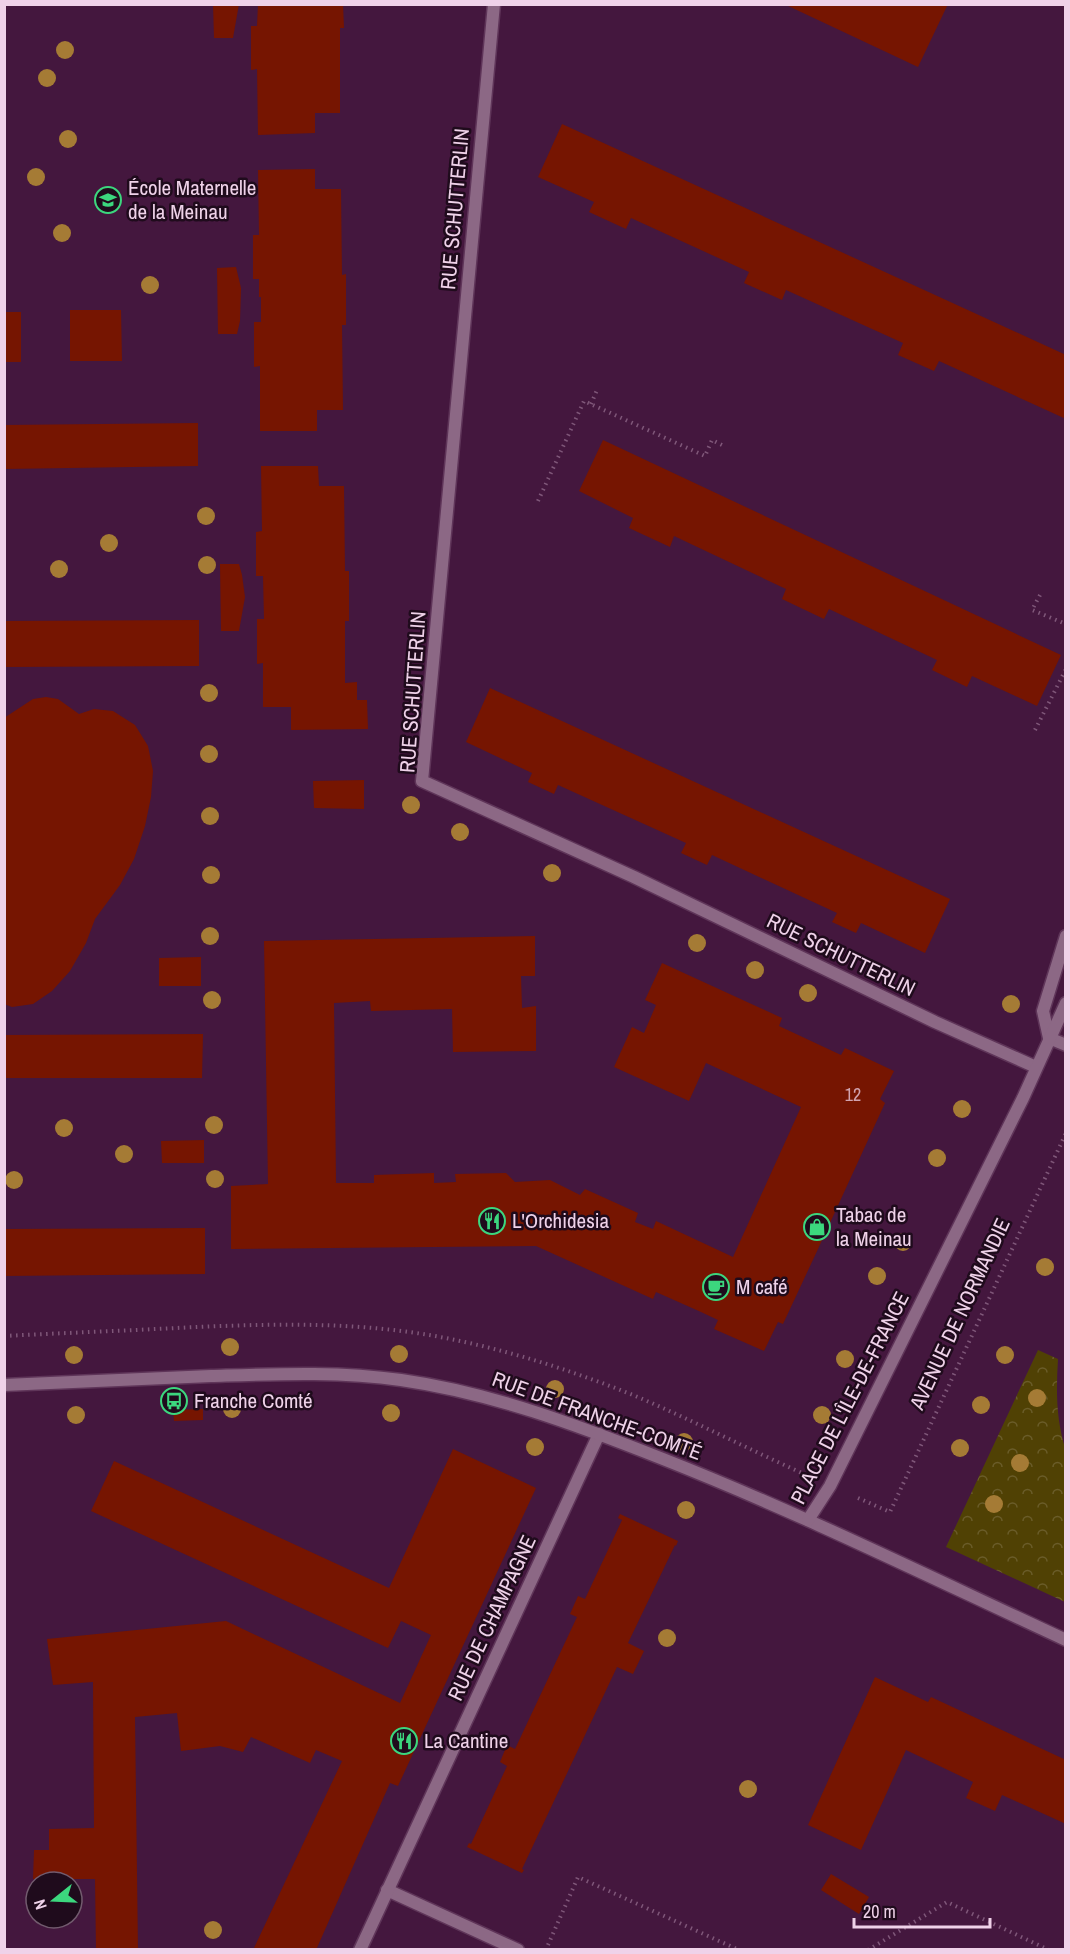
<svg xmlns="http://www.w3.org/2000/svg" width="1070" height="1954" font-family="'Archivo Narrow',sans-serif">
<style>
.forest{fill:url(#forest-crowns)}
.building{fill:#761501}
.lines{fill:none;stroke-linecap:round;stroke-linejoin:round}
.service-casing{stroke:#5f3559;stroke-width:15}
.minor-casing{stroke:#5f3559;stroke-width:15}
.path{stroke:#7f5779;stroke-width:4;stroke-dasharray:1.5 4.5;stroke-linecap:butt}
.service{stroke:#8c6885;stroke-width:12}
.minor{stroke:#8c6885;stroke-width:12}
.tree{fill:#a57b35}
.labels{text-anchor:middle;stroke-width:5;stroke-linejoin:round;paint-order:stroke}
.number-label{font-size:18px;fill:#d1a3af}
.poi-label{font-size:21px;fill:#efd2e9;stroke:#1f0b1c;text-anchor:start}
.street-label{font-size:21px;fill:#efd2e9;stroke:#1f0b1c}
</style>
<defs>
<pattern id="forest-crowns" width="20" height="18" patternUnits="userSpaceOnUse" patternTransform="scale(1.5)"><rect width="20" height="18" fill="#504104"/><path d="M2 6a3 3 0 1 1 6 0M12 15a3 3 0 1 1 6 0" fill="none" stroke="#6a5c29"/></pattern>
</defs>
<rect width="100%" height="100%" fill="#44173e"/>
<path class="forest" d="M 1038,1350 L 1058,1359 C 1056,1391 1056,1420 1066,1451 L 1065,1602 L 946,1547 Z"/>
<g class="building">
<polygon points="213,4 239,4 233,38 214,38"/>
<polygon points="258,4 343,4 344,28 340,28 340,113 315,113 315,133 258,135 257,69 251,70 251,26 257,26"/>
<polygon points="784,4 948,4 918,67"/>
<polygon points="562,124 1066,355 1066,419 939,361 934,371 898,355 903,343 786,290 782,300 744,283 749,272 631,218 626,229 589,212 594,202 538,177"/>
<polygon points="315,169 315,189 341,189 342,275 346,274 346,325 342,325 343,410 317,410 317,431 260,431 260,366 254,367 254,322 261,322 261,297 259,297 259,279 253,279 253,235 259,235 258,170"/>
<polygon points="236,267 241,288 240,321 237,334 218,334 217,268"/>
<polygon points="70,310 121,310 122,361 70,361"/>
<rect x="4" y="312" width="17" height="50"/>
<polygon points="198,423 198,466 4,469 4,425"/>
<polygon points="603,440 1061,655 1037,706 972,676 967,687 932,670 937,660 829,609 824,619 782,599 786,589 674,536 670,547 629,528 633,518 579,491"/>
<polygon points="261,466 318,466 319,486 344,486 345,571 349,571 349,621 345,621 345,683 357,682 357,700 367,700 368,729 291,730 291,707 263,707 263,663 257,664 257,619 264,619 263,576 256,576 256,532 262,531"/>
<polygon points="220,564 239,564 242,575 245,597 239,631 221,631"/>
<polygon points="199,620 199,666 4,667 4,621"/>
<polygon points="490,688 950,899 925,953 861,923 856,933 832,922 837,913 712,855 707,865 681,853 686,843 558,785 554,794 528,782 532,773 466,742"/>
<polygon points="46,697 58,699 79,714 94,709 113,711 135,725 148,746 153,771 151,797 145,826 134,859 120,885 95,919 86,943 70,971 52,991 33,1004 12,1007 4,1004 4,718 33,699"/>
<polygon points="364,780 364,809 314,808 313,781"/>
<polygon points="535,936 535,976 521,976 522,1008 536,1006 536,1051 453,1052 452,1009 371,1011 370,1001 334,1003 336,1183 374,1183 374,1175 434,1173 434,1183 456,1182 455,1174 506,1173 515,1182 550,1180 580,1195 585,1189 638,1213 635,1222 653,1229 656,1221 733,1257 801,1107 706,1063 689,1101 614,1067 632,1027 644,1033 656,1005 645,1000 662,963 782,1018 779,1026 841,1055 845,1048 894,1071 880,1099 885,1103 818,1249 783,1324 778,1322 764,1351 714,1329 718,1320 701,1312 656,1292 653,1299 536,1246 231,1249 231,1186 268,1184 264,941"/>
<polygon points="201,957 201,986 159,986 159,958"/>
<polygon points="203,1034 202,1078 4,1078 4,1035"/>
<polygon points="204,1140 204,1163 162,1163 161,1141"/>
<polygon points="205,1228 205,1274 4,1276 4,1229"/>
<polygon points="203,1409 203,1420 174,1421 173,1410"/>
<polygon points="453,1449 536,1488 398,1786 390,1783 316,1950 253,1950 342,1761 316,1750 310,1763 251,1737 243,1752 220,1746 181,1751 177,1713 135,1717 138,1950 96,1950 95,1879 33,1879 34,1850 49,1850 49,1829 94,1828 93,1682 53,1685 47,1639 226,1621 400,1703 431,1635 401,1621 388,1648 91,1511 114,1461 389,1588"/>
<polygon points="620,1514 678,1541 676,1546 675,1545 628,1643 644,1651 633,1674 617,1667 522,1869 524,1870 522,1873 467,1847 469,1843 471,1844 507,1766 500,1762 507,1745 515,1749 577,1617 570,1614 578,1596 585,1599 622,1520 618,1518"/>
<polygon points="875,1677 928,1702 931,1697 1066,1760 1066,1824 1002,1795 995,1811 966,1798 973,1782 906,1750 861,1850 808,1825"/>
<polygon points="831,1874 869,1897 859,1914 821,1890"/>
</g>
<g class="lines">
<defs>
<g id="service">
<polyline points="1049,1038 1066,1045"/>
<polyline points="387,1890 518,1950"/>
<polyline points="360,1950 599,1434"/>
</g>
<g id="minor">
<polyline points="494,4 422,781 634,877 935,1022 1036,1067"/>
<polyline points="1049,1038 1043,1011 1066,936"/>
<path d="M 4,1385 C 73,1382 142,1379 211,1376 C 275,1374 338,1371 401,1380 C 492,1393 577,1425 663,1459 C 800,1513 932,1578 1066,1640"/>
<polyline points="808,1520 830,1486 1023,1098 1066,1003"/>
</g>
</defs>
<use href="#service" class="service-casing"/>
<use href="#minor" class="minor-casing"/>
<g class="path">
<polyline points="591,404 597,390"/>
<polyline points="538,501 584,401 705,456 712,440 724,446"/>
<polyline points="1040,595 1032,610 1066,624"/>
<polyline points="1035,730 1066,669"/>
<path d="M 4,1336 C 62,1333 119,1331 176,1328 C 260,1324 346,1321 429,1335 C 499,1347 568,1369 633,1395 C 690,1419 746,1448 802,1473"/>
<polyline points="858,1498 890,1512 1066,1133"/>
<polyline points="548,1945 578,1877 739,1950"/>
<polyline points="868,1950 947,1902 1049,1950"/>
</g>
<use href="#service" class="service"/>
<use href="#minor" class="minor"/>
</g>
<g class="tree">
<circle cx="65" cy="50" r="9"/>
<circle cx="47" cy="78" r="9"/>
<circle cx="68" cy="139" r="9"/>
<circle cx="36" cy="177" r="9"/>
<circle cx="62" cy="233" r="9"/>
<circle cx="150" cy="285" r="9"/>
<circle cx="206" cy="516" r="9"/>
<circle cx="109" cy="543" r="9"/>
<circle cx="207" cy="565" r="9"/>
<circle cx="59" cy="569" r="9"/>
<circle cx="209" cy="693" r="9"/>
<circle cx="209" cy="754" r="9"/>
<circle cx="411" cy="805" r="9"/>
<circle cx="210" cy="816" r="9"/>
<circle cx="460" cy="832" r="9"/>
<circle cx="552" cy="873" r="9"/>
<circle cx="211" cy="875" r="9"/>
<circle cx="210" cy="936" r="9"/>
<circle cx="697" cy="943" r="9"/>
<circle cx="755" cy="970" r="9"/>
<circle cx="808" cy="993" r="9"/>
<circle cx="212" cy="1000" r="9"/>
<circle cx="1011" cy="1004" r="9"/>
<circle cx="962" cy="1109" r="9"/>
<circle cx="214" cy="1125" r="9"/>
<circle cx="64" cy="1128" r="9"/>
<circle cx="124" cy="1154" r="9"/>
<circle cx="937" cy="1158" r="9"/>
<circle cx="215" cy="1179" r="9"/>
<circle cx="14" cy="1180" r="9"/>
<circle cx="903" cy="1242" r="9"/>
<circle cx="1045" cy="1267" r="9"/>
<circle cx="877" cy="1276" r="9"/>
<circle cx="230" cy="1347" r="9"/>
<circle cx="399" cy="1354" r="9"/>
<circle cx="74" cy="1355" r="9"/>
<circle cx="1005" cy="1355" r="9"/>
<circle cx="845" cy="1359" r="9"/>
<circle cx="555" cy="1389" r="9"/>
<circle cx="1037" cy="1398" r="9"/>
<circle cx="981" cy="1405" r="9"/>
<circle cx="232" cy="1409" r="9"/>
<circle cx="391" cy="1413" r="9"/>
<circle cx="76" cy="1415" r="9"/>
<circle cx="822" cy="1415" r="9"/>
<circle cx="684" cy="1442" r="9"/>
<circle cx="535" cy="1447" r="9"/>
<circle cx="960" cy="1448" r="9"/>
<circle cx="1020" cy="1463" r="9"/>
<circle cx="994" cy="1504" r="9"/>
<circle cx="686" cy="1510" r="9"/>
<circle cx="667" cy="1638" r="9"/>
<circle cx="748" cy="1789" r="9"/>
<circle cx="213" cy="1930" r="9"/>
</g>
<defs>
<symbol id="school-ring" viewBox="-11 -11 22 22"><circle r="9.5" fill="#1f0b1c" stroke="#3cd77e" stroke-width="1.5"/><path d="M0-5L7-2L0 1L-7-2ZM-4 1L0 2.5L4 1V4Q0 6-4 4Z" fill="#3cd77e"/></symbol>
<symbol id="restaurant-ring" viewBox="-11 -11 22 22"><circle r="9.5" fill="#1f0b1c" stroke="#3cd77e" stroke-width="1.5"/><path d="M-5-6h1v4h1v-4h1v4h1v-4h1v5L-1.5 .5V6h-2V.5L-5-1ZM5-6V6H3V1.5H1.5Q1.5-4 5-6Z" fill="#3cd77e"/></symbol>
<symbol id="shop-ring" viewBox="-11 -11 22 22"><circle r="9.5" fill="#1f0b1c" stroke="#3cd77e" stroke-width="1.5"/><path d="M-5-2.5h2.3a2.7 3.5 0 0 1 5.4 0H5L5.5 6h-11ZM-1.5-2.5h3a1.5 2.3 0 0 0-3 0Z" fill="#3cd77e"/></symbol>
<symbol id="cafe-ring" viewBox="-11 -11 22 22"><circle r="9.5" fill="#1f0b1c" stroke="#3cd77e" stroke-width="1.5"/><path d="M-5.5-4.5H6V0H3Q3 3.5 0 3.5H-2.5Q-5.5 3.5-5.5 0ZM3-3.2v2h1.7v-2ZM-6 4.5H4V6H-6Z" fill="#3cd77e"/></symbol>
<symbol id="bus-ring" viewBox="-11 -11 22 22"><circle r="9.5" fill="#1f0b1c" stroke="#3cd77e" stroke-width="1.5"/><path d="M-5-6H5V4H4V6H2V4H-2V6H-4V4H-5ZM-3.5-4V0h7V-4ZM-3.5 1.2v1.5H-2V1.2ZM2 1.2v1.5H3.5V1.2Z" fill="#3cd77e"/></symbol>
</defs>
<g fill-rule="evenodd">
<use href="#school-ring" x="93" y="185" width="30" height="30"/>
<use href="#restaurant-ring" x="477" y="1206" width="30" height="30"/>
<use href="#shop-ring" x="802" y="1212" width="30" height="30"/>
<use href="#cafe-ring" x="701" y="1272" width="30" height="30"/>
<use href="#bus-ring" x="159" y="1386" width="30" height="30"/>
<use href="#restaurant-ring" x="389" y="1726" width="30" height="30"/>
</g>
<g class="labels">
<g class="number-label">
<text x="853" y="1101">12</text>
</g>
<g class="poi-label">
<text x="128" y="195">École Maternelle<tspan x="128" dy="24">de la Meinau</tspan></text>
<text x="836" y="1222">Tabac de<tspan x="836" dy="24">la Meinau</tspan></text>
<text x="512" y="1228">L'Orchidesia</text>
<text x="736" y="1294">M café</text>
<text x="194" y="1408">Franche Comté</text>
<text x="424" y="1748">La Cantine</text>
</g>
<g class="street-label">
<text transform="translate(455 209) rotate(-85)" y="7">RUE SCHUTTERLIN</text>
<text transform="translate(413 692) rotate(-86)" y="7">RUE SCHUTTERLIN</text>
<text transform="translate(841 955) rotate(26)" y="7">RUE SCHUTTERLIN</text>
<text transform="translate(960 1314) rotate(-65)" y="7">AVENUE DE NORMANDIE</text>
<text transform="translate(850 1398) rotate(-63)" y="7">PLACE DE L'ÎLE-DE-FRANCE</text>
<text transform="translate(597 1416) rotate(20)" y="7">RUE DE FRANCHE-COMTÉ</text>
<text transform="translate(492 1618) rotate(-65)" y="7">RUE DE CHAMPAGNE</text>
</g>
</g>
<rect width="1070" height="1954" fill="none" stroke="#efd2e9" stroke-width="12"/>
<g transform="translate(54 1900) rotate(252)"><circle r="28" fill="#1f0b1c" stroke="#725b6e" stroke-width="1.5"/>
<path d="M0-4.5L10 22L0 15L-10 22Z" fill="#3cd77e"/>
<text y="-9" font-size="16" font-weight="bold" text-anchor="middle" fill="#efd2e9">N</text>
</g>
<path d="M854 1918v9h136v-9" fill="none" stroke="#efd2e9" stroke-width="3"/>
<text x="863" y="1918" font-size="18" fill="#efd2e9" stroke="#1f0b1c" stroke-width="4.5" paint-order="stroke">20 m</text>
</svg>
